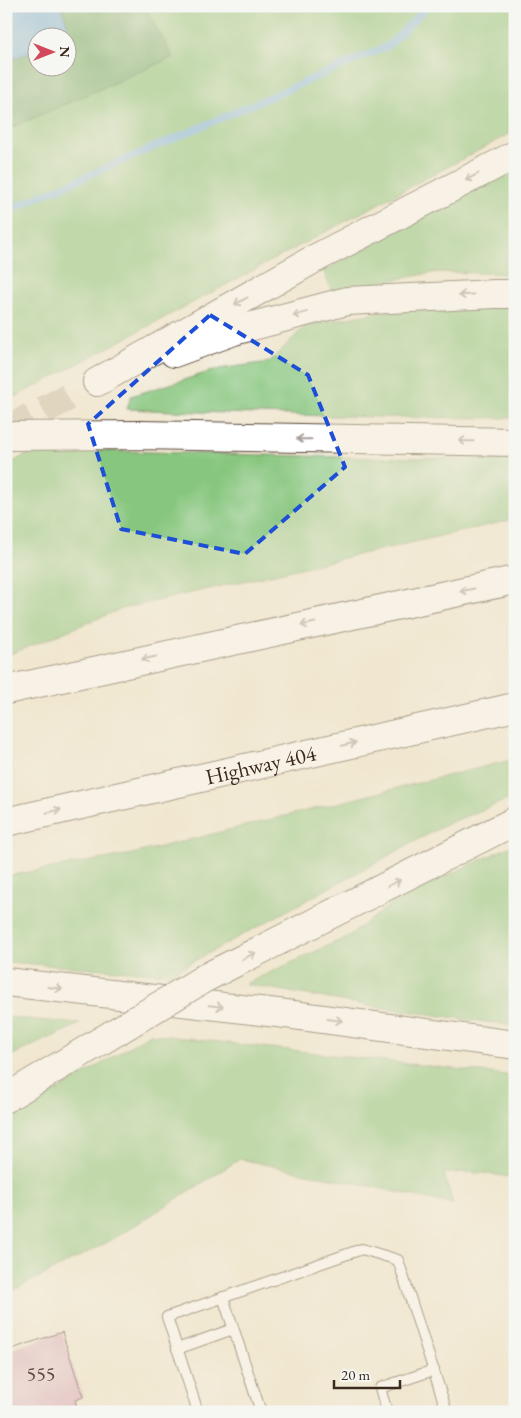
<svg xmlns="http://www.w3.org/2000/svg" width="521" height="1418" font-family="'EB Garamond',serif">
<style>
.green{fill:#87c67e;stroke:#61784e}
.forest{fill:#6dab6d;stroke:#546a46}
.water{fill:#78b6eb;stroke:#5a7084}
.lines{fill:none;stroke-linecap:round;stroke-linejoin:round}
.stream{stroke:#78b6eb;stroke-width:7}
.building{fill:#d89fbb}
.motorway-tunnel{stroke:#cdc1ac;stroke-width:28;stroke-dasharray:28 14;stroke-linecap:butt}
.service-casing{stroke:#564639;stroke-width:12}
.motorway-casing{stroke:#564639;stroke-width:30}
.service{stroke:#fff;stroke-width:10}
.motorway{stroke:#fff;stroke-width:28}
.motorway-bridge-casing{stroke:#564639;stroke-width:30;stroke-linecap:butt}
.motorway-bridge{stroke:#fff;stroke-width:28}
.oneway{stroke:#a79f9a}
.marked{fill:none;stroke:#1d4ed8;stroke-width:4;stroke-dasharray:10 6;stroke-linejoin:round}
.labels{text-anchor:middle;stroke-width:4;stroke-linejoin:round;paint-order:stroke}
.number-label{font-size:20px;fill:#624745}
.street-label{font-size:22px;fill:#3b2a1e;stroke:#f6f6f2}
</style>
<rect width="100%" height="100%" fill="#f6f6f2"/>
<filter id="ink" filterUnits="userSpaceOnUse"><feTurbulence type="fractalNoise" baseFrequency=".02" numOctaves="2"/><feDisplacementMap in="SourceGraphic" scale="10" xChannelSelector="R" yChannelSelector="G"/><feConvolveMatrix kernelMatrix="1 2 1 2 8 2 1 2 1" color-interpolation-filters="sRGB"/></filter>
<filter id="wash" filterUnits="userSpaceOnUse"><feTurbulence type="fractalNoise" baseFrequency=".0096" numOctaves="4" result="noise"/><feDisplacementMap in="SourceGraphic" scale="20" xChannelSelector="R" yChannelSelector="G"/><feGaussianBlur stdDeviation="1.12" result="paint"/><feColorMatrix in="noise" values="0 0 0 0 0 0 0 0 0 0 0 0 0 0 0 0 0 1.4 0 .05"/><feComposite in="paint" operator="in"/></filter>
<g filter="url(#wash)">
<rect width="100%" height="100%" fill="#f1e7d0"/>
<g class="green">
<polygon points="144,6 515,6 515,131 6,402 6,130 172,57"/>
<polygon points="515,167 515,274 437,272 332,291 323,271"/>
<path d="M 416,306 L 515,306 L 515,418 C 385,418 256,415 127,409 L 131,396 L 219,369 L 269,362 L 306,325 Z"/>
<polygon points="36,449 341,457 515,459 515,519 121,609 6,656 6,466"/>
<polygon points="515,759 515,797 449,823 170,974 6,962 6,876 132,854"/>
<polygon points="515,844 515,1026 370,1006 245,984 349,936 397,899"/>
<polygon points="6,1017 80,1024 6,1058"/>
<path d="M 150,1034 L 515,1076 L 515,1178 C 492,1174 467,1170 444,1174 L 453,1204 L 240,1159 L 110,1241 L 6,1294 L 6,1122 Z"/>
</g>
<polygon class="forest" points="61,6 144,6 173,57 6,130 6,61 37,50 38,68 68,68 68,38 58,37 68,27"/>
<polygon class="water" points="6,6 61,6 68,27 58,37 38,38 37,50 6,61"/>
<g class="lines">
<polyline class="stream" points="6,211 388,46 428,6"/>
</g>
<g id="blocks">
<polygon class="building" points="62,1332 83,1397 75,1400 78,1412 8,1412 6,1404 6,1351"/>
</g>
</g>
<g filter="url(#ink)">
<use href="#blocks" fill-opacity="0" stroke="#564639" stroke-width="1"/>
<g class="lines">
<polyline class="motorway-tunnel" points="6,430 80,391"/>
<defs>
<g id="service">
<polyline points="223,1297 261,1412"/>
<polyline points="177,1349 233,1329"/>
<polyline points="198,1412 167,1317 362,1249 398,1260 447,1412"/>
<polyline points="387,1412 380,1388 434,1370"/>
</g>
<g id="motorway">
<polyline points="174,353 234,331 347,301 495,294 515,294"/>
<polyline points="97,382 314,259 515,155"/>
<polyline points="6,436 140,435 515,442"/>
<polyline points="6,690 515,580"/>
<path id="s1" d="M 6,822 L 515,707"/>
<polyline points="205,978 515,821"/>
<polyline points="6,982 286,1014 515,1045"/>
<polyline points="6,1098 101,1041"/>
</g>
</defs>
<use href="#service" class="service-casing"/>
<use href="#motorway" class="motorway-casing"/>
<use href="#service" class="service"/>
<use href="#motorway" class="motorway"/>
<defs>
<polyline id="motorway-bridge" points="101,1041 205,978"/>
</defs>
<use href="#motorway-bridge" class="motorway-bridge-casing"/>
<use href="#motorway-bridge" class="motorway-bridge"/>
</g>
<defs><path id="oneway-shaft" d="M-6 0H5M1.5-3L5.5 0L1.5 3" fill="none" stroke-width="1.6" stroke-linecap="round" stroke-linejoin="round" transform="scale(1.25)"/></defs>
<g class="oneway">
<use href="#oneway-shaft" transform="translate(472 177) rotate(152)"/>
<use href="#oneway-shaft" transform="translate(466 295) rotate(177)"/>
<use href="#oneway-shaft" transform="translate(241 301) rotate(151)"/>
<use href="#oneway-shaft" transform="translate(300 314) rotate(165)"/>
<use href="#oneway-shaft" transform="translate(304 439) rotate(-179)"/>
<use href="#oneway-shaft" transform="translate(466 441) rotate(-179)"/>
<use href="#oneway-shaft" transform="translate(467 590) rotate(168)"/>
<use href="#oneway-shaft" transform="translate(308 624) rotate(168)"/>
<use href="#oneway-shaft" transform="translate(149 658) rotate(168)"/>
<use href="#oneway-shaft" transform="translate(349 744) rotate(-13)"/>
<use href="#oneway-shaft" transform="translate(54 811) rotate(-13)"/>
<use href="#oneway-shaft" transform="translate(394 883) rotate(-27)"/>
<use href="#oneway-shaft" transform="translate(249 956) rotate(-27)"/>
<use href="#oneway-shaft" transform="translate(55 988) rotate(7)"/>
<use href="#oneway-shaft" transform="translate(216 1006) rotate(6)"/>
<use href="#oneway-shaft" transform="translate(335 1020) rotate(8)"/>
</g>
</g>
<path d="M0 0H521V1418H0ZM 210,315 L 308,375 L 345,467 L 245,554 L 121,529 L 88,424 Z" fill="#f1e7d0" fill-opacity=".55" fill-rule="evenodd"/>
<path class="marked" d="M 210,315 L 308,375 L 345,467 L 245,554 L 121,529 L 88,424 Z"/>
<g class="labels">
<g class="number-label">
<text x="41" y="1381">555</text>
</g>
<g class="street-label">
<text dy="8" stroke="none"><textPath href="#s1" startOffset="261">Highway 404</textPath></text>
</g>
</g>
<rect width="521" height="1418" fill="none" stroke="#f6f6f2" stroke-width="25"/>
<g transform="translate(52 52) rotate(90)"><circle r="24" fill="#f6f6f2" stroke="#aba49d"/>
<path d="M0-4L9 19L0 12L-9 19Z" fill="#d1495b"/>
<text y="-8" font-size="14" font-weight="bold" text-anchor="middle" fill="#3b2a1e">N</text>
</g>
<path d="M334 1380v8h66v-8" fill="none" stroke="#3b2a1e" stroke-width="2.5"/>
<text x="341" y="1380" font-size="15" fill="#3b2a1e" stroke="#f6f6f2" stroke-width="4" paint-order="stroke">20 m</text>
</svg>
